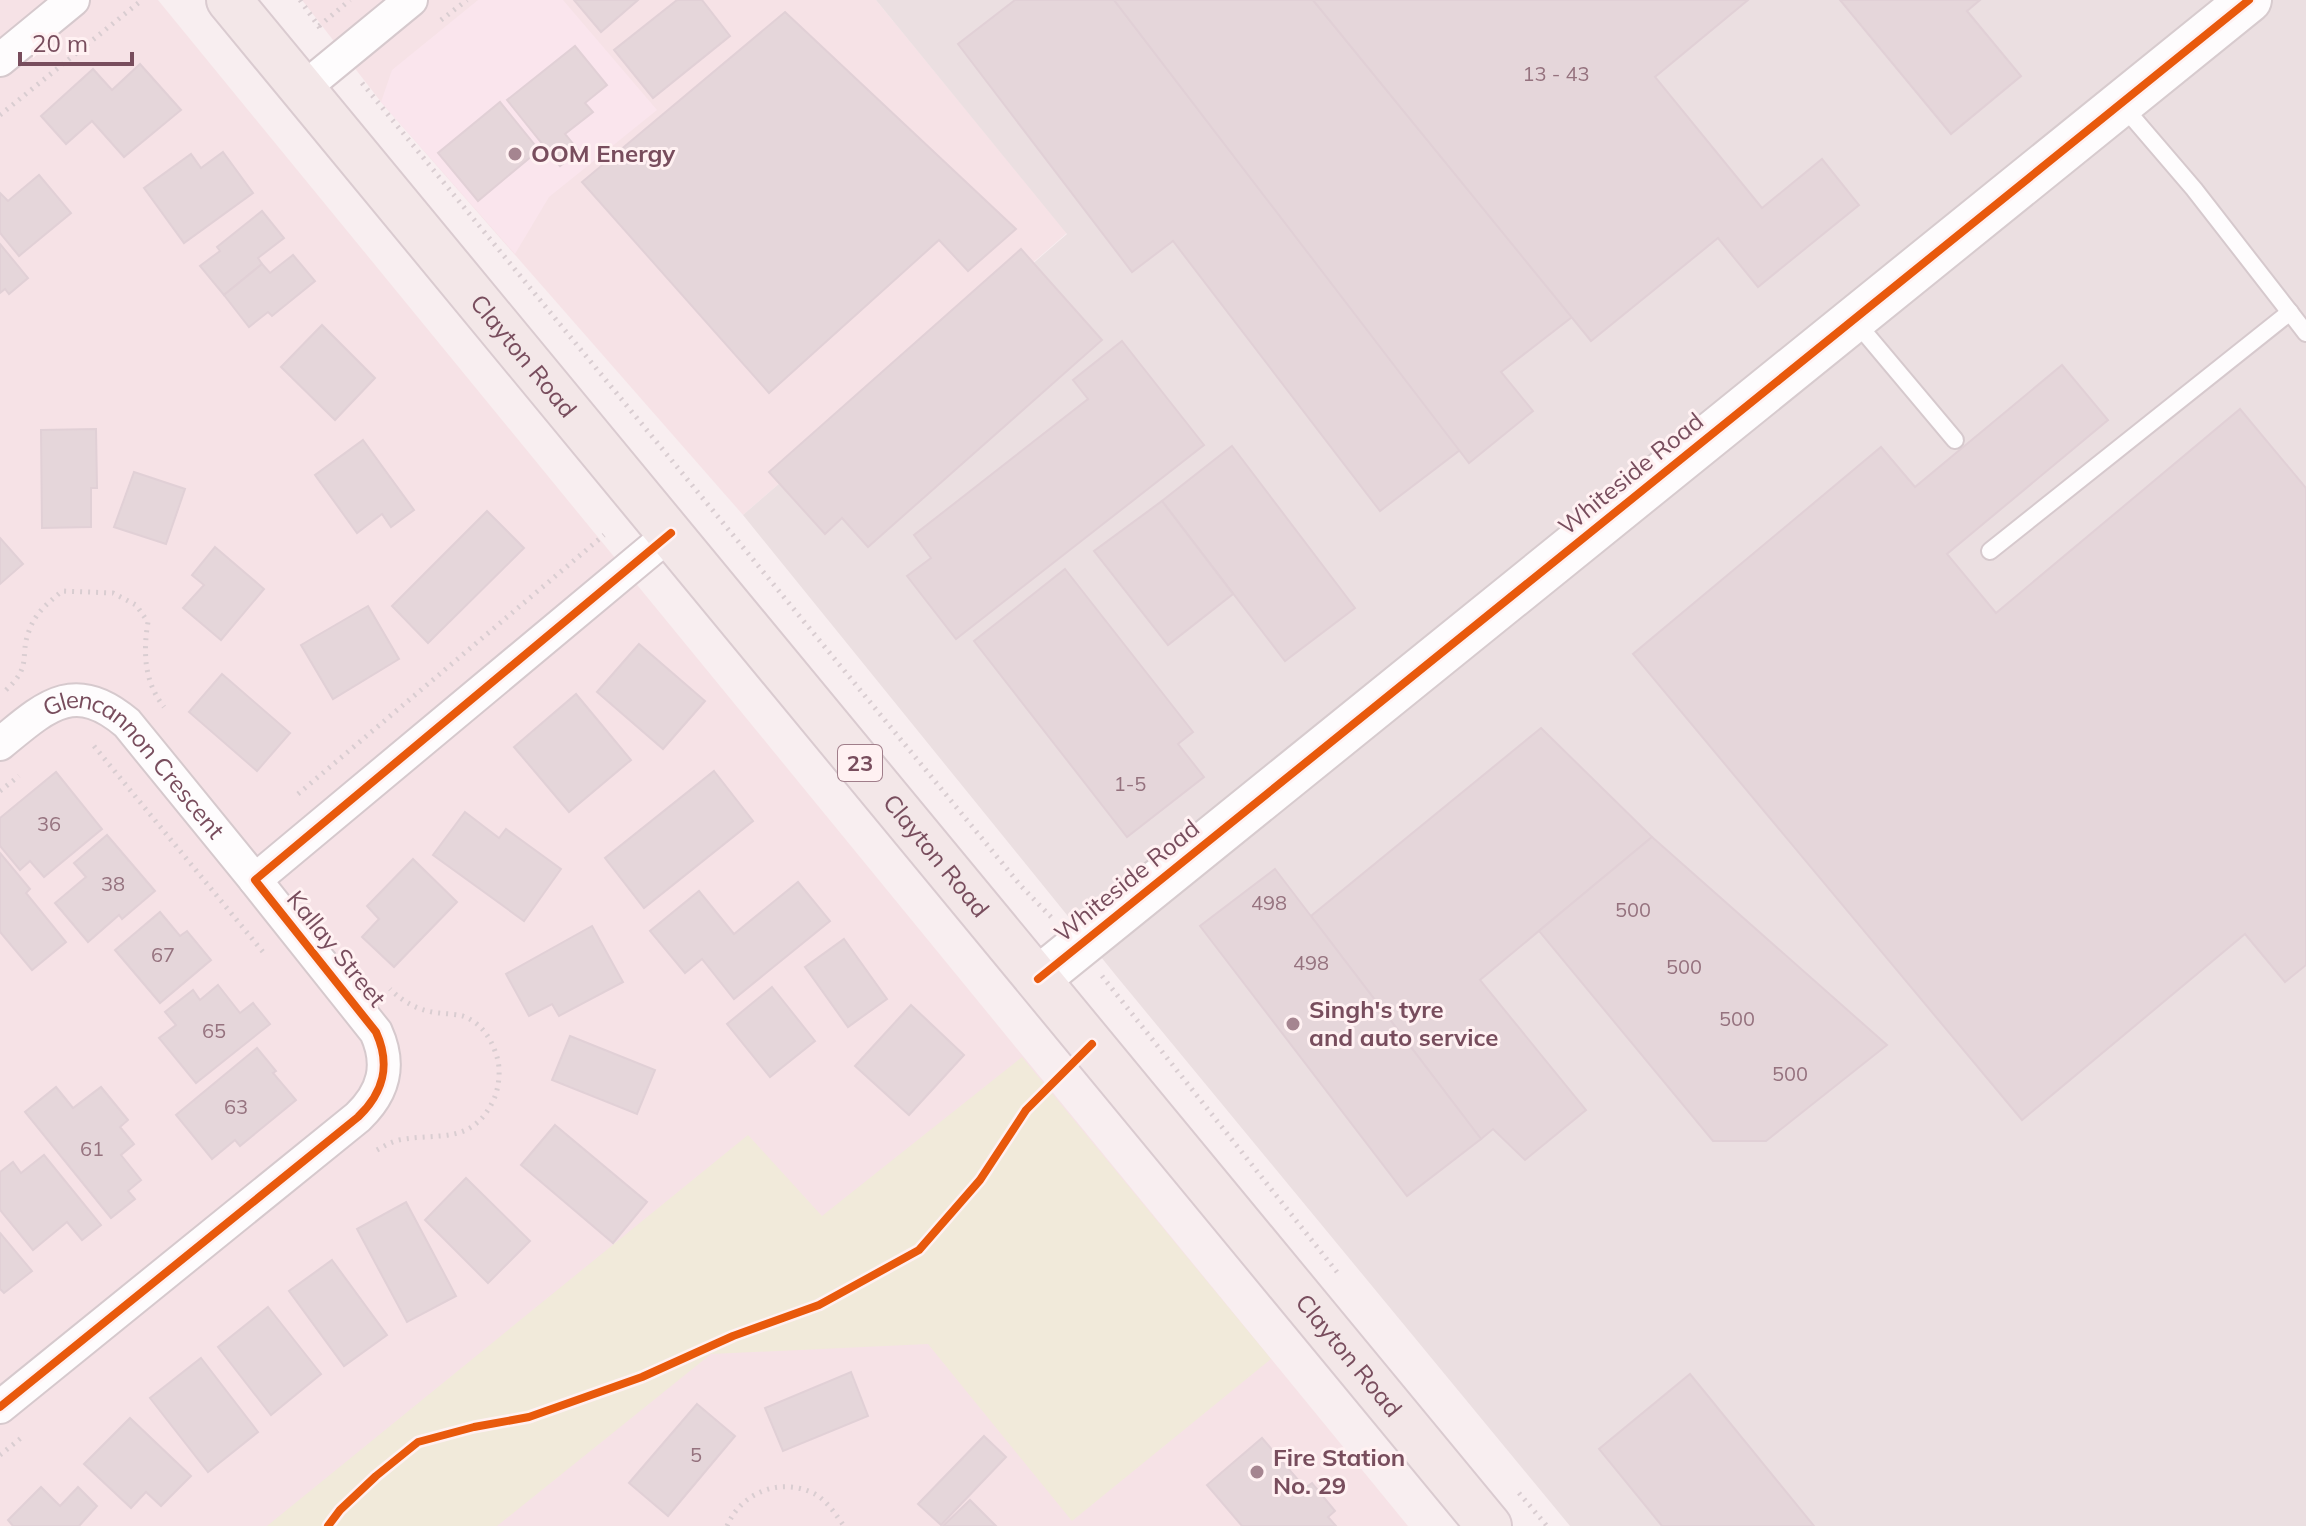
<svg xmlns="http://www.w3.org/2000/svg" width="2306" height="1526" font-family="Mulish,sans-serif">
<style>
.residential{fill:#f6e2e6}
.commercial{fill:#fae5ed}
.industrial{fill:#ebdfe1}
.green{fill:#f1eada}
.building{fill:#e5d6da;stroke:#e1d0d6;stroke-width:2}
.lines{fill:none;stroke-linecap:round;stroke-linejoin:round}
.lane-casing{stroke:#d6c9cd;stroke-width:20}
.street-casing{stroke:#d6c9cd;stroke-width:36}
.secondary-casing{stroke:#d7cbce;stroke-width:48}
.primary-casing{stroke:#dacbd0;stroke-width:48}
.path{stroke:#d9cdd1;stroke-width:5;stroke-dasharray:2 6;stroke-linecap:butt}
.lane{stroke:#fefcfd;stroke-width:16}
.street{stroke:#fefcfd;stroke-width:32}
.secondary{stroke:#fefcfd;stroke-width:44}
.primary{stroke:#f3e7e8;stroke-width:44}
.cycleway-casing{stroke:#fff1f2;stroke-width:13}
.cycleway{stroke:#e8590c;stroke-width:8}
.poi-dot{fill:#a58590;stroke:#fff1f2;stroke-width:3}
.labels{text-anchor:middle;stroke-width:6;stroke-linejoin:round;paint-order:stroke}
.number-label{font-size:20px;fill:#95727e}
.shield{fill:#fff1f2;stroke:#a07e8a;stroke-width:2}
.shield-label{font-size:22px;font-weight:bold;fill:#784d5d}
.poi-label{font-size:24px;font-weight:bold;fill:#784d5d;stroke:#fff1f2;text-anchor:start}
.street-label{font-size:24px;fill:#784d5d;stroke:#fff1f2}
</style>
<rect width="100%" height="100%" fill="#f8eef0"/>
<g class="residential">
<polygon points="0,0 158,0 1408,1526 0,1526"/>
<polygon points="302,0 876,0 1067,233 743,515 381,102"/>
</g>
<polygon class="commercial" points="478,0 563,0 657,110 549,197 515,254 381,102 392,70"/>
<polygon class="industrial" points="876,0 2306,0 2306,1526 1570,1526 1118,978 743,515 1067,234"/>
<polygon class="green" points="1022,1057 1271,1359 1072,1521 928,1344 711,1354 497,1526 267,1526 748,1135 822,1216"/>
<g class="building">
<polygon points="574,0 638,0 601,32"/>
<polygon points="677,0 702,0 730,36 653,98 614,50"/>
<polygon points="1015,0 1114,0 1460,450 1380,511 1173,241 1132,272 958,44"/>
<polygon points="1114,0 1313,0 1572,317 1501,372 1533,411 1469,463"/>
<polygon points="1313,0 1748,0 1655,77 1762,208 1822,159 1859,205 1758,287 1718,238 1591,341"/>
<polygon points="1840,0 1980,0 1967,11 2021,76 1951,134"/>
<polygon points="785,12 1016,229 968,271 939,240 769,393 582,182"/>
<polygon points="575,46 607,85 585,103 593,112 565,134 579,151 560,166 507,100"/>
<polygon points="140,64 181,110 124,157 92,121 66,144 41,116 93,69 112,90"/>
<polygon points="500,102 539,150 478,201 438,153"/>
<polygon points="223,152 253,193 184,243 144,188 191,154 201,168"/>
<polygon points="39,175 71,213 19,256 0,233 0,193 8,201"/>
<polygon points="262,211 284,238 258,258 262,264 224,295 200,266 220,251 217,247"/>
<polygon points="0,244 28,278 9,294 5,289 0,293"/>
<polygon points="1021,249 1102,340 868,547 842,518 825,534 769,472"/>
<polygon points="293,255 315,281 272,316 268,312 249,327 224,295 262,264 270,273"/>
<polygon points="322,325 375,378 335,420 281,367"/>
<polygon points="1122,341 1204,445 956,639 907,576 931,558 914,535 1088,399 1073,380"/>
<polygon points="2062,365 2108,420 1947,554 1996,613 2240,409 2306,488 2306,965 2285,982 2245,934 2022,1120 1633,654 1881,447 1915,487"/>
<polygon points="96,429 97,488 91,488 91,527 42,528 41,430"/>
<polygon points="363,440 414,510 391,527 382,514 357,533 315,475"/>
<polygon points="1232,446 1355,608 1285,661 1162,501"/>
<polygon points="134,472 185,489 166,544 114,527"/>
<polygon points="1162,501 1233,594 1168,645 1094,551"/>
<polygon points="487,511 524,548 428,643 392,606"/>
<polygon points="0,538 23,564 0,584"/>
<polygon points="215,547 264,589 221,640 183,608 204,585 192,575"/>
<polygon points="1065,569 1193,732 1178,744 1204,777 1127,837 974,641"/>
<polygon points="368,606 399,659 333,699 301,645"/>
<polygon points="639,644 705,701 663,749 597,692"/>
<polygon points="222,674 290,733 257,771 189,712"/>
<polygon points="576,694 631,760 569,812 514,747"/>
<polygon points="1541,728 1652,837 1480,980 1586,1110 1525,1160 1493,1129 1481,1139 1311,916"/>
<polygon points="714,771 753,821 644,908 605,858"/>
<polygon points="56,772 102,829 44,877 30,861 20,870 0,846 0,818"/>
<polygon points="465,812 499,838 506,829 561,869 524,921 433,855"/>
<polygon points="107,835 155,891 122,919 119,915 88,942 55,903 86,877 74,863"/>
<polygon points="1652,837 1887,1045 1766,1141 1713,1141 1539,931"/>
<polygon points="0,853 30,889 26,893 66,942 32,970 0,932"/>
<polygon points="413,859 457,902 394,967 362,937 379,919 367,906"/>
<polygon points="1275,869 1481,1139 1407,1196 1200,926"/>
<polygon points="798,882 830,921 734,999 702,959 685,973 650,931 699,891 734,934"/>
<polygon points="160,912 180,936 187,931 211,960 160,1003 115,950"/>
<polygon points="592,926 623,982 559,1016 552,1004 529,1016 506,974"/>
<polygon points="844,939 887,999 848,1027 805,967"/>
<polygon points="218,985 240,1013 253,1003 270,1024 196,1083 159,1038 176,1025 165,1012 193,990 200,1000"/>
<polygon points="772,987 815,1041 770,1077 727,1024"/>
<polygon points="911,1005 964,1055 909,1115 855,1066"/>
<polygon points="570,1036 655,1070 637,1114 552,1080"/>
<polygon points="257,1048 276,1071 273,1073 296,1100 240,1146 235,1140 212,1159 176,1115"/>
<polygon points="56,1087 73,1108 101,1087 128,1120 120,1127 134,1144 121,1155 141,1180 128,1191 135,1199 111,1218 25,1112"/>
<polygon points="555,1125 647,1202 613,1243 521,1165"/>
<polygon points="44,1155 101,1225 82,1240 67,1222 33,1250 0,1210 0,1172 13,1162 21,1173"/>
<polygon points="466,1178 530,1241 488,1283 425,1220"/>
<polygon points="406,1202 456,1296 407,1322 357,1229"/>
<polygon points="0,1233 32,1271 4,1293 0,1289"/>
<polygon points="332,1260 387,1335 344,1366 289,1291"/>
<polygon points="268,1307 321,1374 271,1415 218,1347"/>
<polygon points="201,1358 258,1432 208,1472 150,1398"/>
<polygon points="851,1372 868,1416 783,1451 765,1408"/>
<polygon points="1690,1374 1814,1526 1662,1526 1599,1449"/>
<polygon points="697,1404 735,1436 668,1516 629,1483"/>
<polygon points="130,1418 191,1476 161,1506 146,1492 131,1508 84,1464"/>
<polygon points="984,1436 1006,1457 941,1525 918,1504"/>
<polygon points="1262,1438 1305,1488 1312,1483 1335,1511 1328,1517 1336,1526 1242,1526 1207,1485"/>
<polygon points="41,1487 60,1506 78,1487 97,1506 79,1526 13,1526 8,1520"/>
<polygon points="970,1500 996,1526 943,1526"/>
</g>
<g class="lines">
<defs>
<g id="lane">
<polyline points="2122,105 2194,189 2306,333"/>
<polyline points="1855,321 1955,440"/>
<polyline points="1990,551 2290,312"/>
</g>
<g id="street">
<polyline points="0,60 73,0"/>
<polyline points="304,88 411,0"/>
<path id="s1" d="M 0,744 C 45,707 74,678 127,723 L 255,880"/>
<path d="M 0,1407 L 358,1117 C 384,1092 391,1065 376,1032 L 255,880 L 671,533"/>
</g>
<polyline id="secondary" points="1038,979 2249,0"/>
<g id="primary">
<path id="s2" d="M 229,0 L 1489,1526"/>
</g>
</defs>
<use href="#lane" class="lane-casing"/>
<use href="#street" class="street-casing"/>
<use href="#secondary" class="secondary-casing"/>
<use href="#primary" class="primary-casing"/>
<g class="path">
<polyline points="300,0 322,31"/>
<polyline points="441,20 467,0"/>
<polyline points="319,26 350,0"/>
<polyline points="362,83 1021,886 1051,917"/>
<polyline points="0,115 142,0"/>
<path d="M 6,690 C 33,665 19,657 29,631 C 35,613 48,603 62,591 L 113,593 L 136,605 L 148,622 C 143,652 144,682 164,707"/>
<polyline points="94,746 263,952"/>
<polyline points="0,791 19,776"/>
<polyline points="298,794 604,535"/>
<polyline points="1102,976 1337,1272"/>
<path d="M 377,1150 C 384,1146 391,1142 399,1140 C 439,1132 472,1146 494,1099 C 499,1087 501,1070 497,1057 C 492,1040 482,1023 463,1016 C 456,1014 447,1014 439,1013 C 420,1011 404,1003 390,989"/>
<polyline points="0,1455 21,1438"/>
<polyline points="1519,1493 1547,1526"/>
<path d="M 727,1526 C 741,1493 779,1477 813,1493 C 826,1499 836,1515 844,1526"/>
</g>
<use href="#lane" class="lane"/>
<use href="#street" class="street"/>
<use href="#secondary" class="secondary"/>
<use href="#primary" class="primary"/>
<defs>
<g id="cycleway">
<polyline points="1038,979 2249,0"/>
<path d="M 0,1407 L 358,1117 C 384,1092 391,1065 376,1032 L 255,880 L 671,533"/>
<polyline points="328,1526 340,1510 376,1476 418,1442 474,1427 529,1417 642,1377 733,1336 819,1305 919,1250 980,1180 1026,1110 1092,1044"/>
</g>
</defs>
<use href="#cycleway" class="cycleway-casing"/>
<use href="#cycleway" class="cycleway"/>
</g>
<g class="poi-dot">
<circle cx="515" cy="154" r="8"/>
<circle cx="1293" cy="1024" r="8"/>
<circle cx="1257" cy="1472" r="8"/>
</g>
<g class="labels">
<g class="number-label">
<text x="1556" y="81">13 - 43</text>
<text x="1130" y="791">1-5</text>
<text x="49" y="831">36</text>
<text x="113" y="891">38</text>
<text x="1269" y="910">498</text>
<text x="1633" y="917">500</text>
<text x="163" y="962">67</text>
<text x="1311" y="970">498</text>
<text x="1684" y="974">500</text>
<text x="1737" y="1026">500</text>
<text x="214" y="1038">65</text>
<text x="1790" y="1081">500</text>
<text x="236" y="1114">63</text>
<text x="92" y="1156">61</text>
<text x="696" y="1462">5</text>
</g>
<rect class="shield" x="838" y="745" width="44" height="36" rx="6"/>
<g class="shield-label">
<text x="860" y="771">23</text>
</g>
<g class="poi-label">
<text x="531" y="162">OOM Energy</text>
<text x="1309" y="1018">Singh's tyre<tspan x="1309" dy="28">and auto service</tspan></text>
<text x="1273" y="1466">Fire Station<tspan x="1273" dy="28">No. 29</tspan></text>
</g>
<g class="street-label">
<text dy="8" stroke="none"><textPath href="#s2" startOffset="462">Clayton Road</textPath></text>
<text transform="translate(1631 474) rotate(-39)" y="8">Whiteside Road</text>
<text dy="8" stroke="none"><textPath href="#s1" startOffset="174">Glencannon Crescent</textPath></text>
<text dy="8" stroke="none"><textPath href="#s2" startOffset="1110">Clayton Road</textPath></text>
<text transform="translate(1127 881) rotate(-39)" y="8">Whiteside Road</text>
<text transform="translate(336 949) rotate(51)" y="8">Kallay Street</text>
<text dy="8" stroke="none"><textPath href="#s2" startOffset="1758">Clayton Road</textPath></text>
</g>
</g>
<path d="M20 52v12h112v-12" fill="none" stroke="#784d5d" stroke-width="4"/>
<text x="32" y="52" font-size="24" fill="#784d5d" stroke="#fff1f2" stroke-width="6" paint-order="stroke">20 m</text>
</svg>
